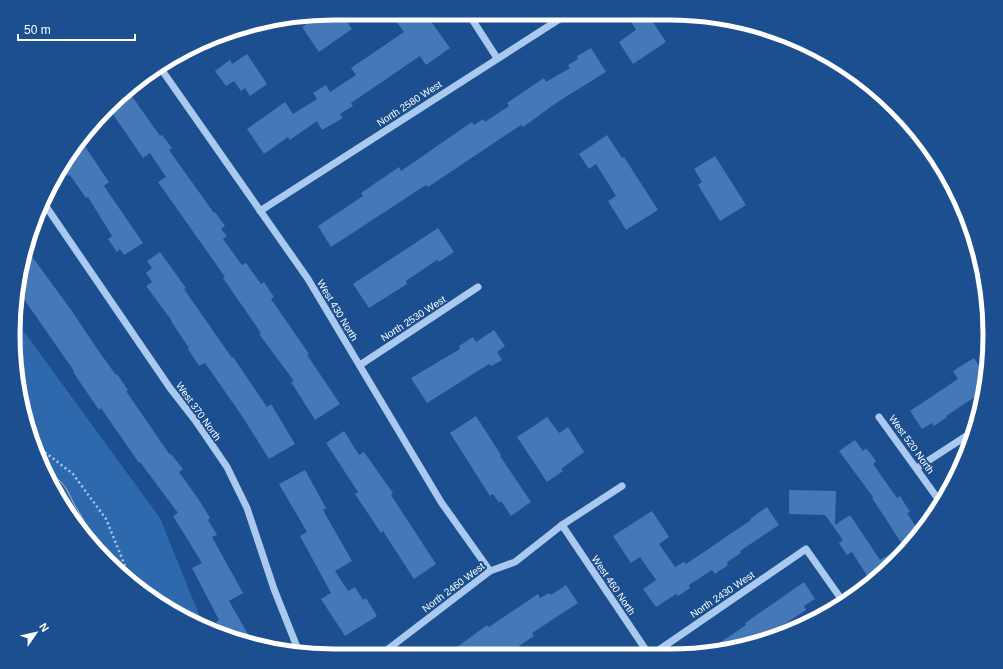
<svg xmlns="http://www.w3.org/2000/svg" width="1003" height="669" font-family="Helvetica,sans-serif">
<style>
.green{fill:#2e69ad}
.water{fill:#3c6290;stroke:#9cc4f0}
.building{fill:#4478b7}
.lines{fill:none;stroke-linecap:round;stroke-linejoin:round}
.path{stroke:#a9c9ee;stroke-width:2.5;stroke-dasharray:2 3;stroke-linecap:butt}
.minor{stroke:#a9c9ee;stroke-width:7}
.labels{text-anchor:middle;stroke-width:4;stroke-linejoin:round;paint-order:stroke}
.street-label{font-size:10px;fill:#fff;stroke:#1b4f8f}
.rim{fill:none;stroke:#fff;stroke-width:5}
</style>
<rect width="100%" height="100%" fill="#1b4f8f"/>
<polygon class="green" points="14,318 160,518 204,627 192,623 107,562 66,488 60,481 47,471 19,397"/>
<polygon class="water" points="47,471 60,481 66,488 74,504 101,549 105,559 56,495"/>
<g class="building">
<polygon points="334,13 341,13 352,29 319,52 302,27 319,15"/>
<polygon points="390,13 425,13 450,48 426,65 420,56 351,103 353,106 340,114 343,118 322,130 317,121 290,140 288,137 264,154 247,129 285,102 293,114 317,99 313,93 326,85 330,92 356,75 351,68 404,32"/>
<polygon points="640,13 647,13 666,42 633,64 619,42 636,30 630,20"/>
<polygon points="591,48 606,72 559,101 523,127 521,125 428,187 426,185 331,247 318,226 363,196 361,193 399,167 401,171 472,122 474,125 483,119 485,122 509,106 507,103 544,78 546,82 570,68 568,65 578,59 577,56"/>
<polygon points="247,54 267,84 250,96 245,88 241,91 234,81 226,86 215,71 230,60 232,64"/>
<polygon points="129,92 160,136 162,135 172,148 169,150 214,213 215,212 225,226 221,229 227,236 223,239 242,265 246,263 261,284 264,282 269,290 274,297 271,299 309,354 307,355 340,404 315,420 291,382 294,381 259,334 261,333 223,278 225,277 158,182 166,177 150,153 143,158 110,110"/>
<polygon points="607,135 622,158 624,157 658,210 626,230 608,201 616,196 596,164 589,169 579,154"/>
<polygon points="80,139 109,182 104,186 143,243 124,255 120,249 117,252 108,239 112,236 88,197 86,198 70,175 68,176 62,169"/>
<polygon points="715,156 746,205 720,221 698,185 702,182 694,169"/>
<polygon points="438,228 454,252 439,262 437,260 406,281 407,284 369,308 353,284"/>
<polygon points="28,251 69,307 100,353 116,375 117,374 128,390 126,391 170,455 171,454 183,469 179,472 199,500 210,518 208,520 217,535 212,537 243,593 229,601 253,643 223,633 216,622 219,620 192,568 202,563 173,516 178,513 140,462 139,463 101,408 99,410 73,372 74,371 19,292"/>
<polygon points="160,252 186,288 184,289 232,358 233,357 267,407 271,404 295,444 269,459 242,416 205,363 199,366 188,349 189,348 171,321 172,321 146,286 152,282 146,273 152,268 147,261"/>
<polygon points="494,330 505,346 497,352 502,360 491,366 489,364 427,403 411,378 460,349 459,346 473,337 476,342"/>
<polygon points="974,358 979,366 987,361 984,391 946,416 947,417 934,426 932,423 922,429 910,411 958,379 953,371"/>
<polygon points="476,416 501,455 500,456 531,502 511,516 501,501 499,503 493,494 490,496 450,433"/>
<polygon points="547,417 559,433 568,427 584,452 561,469 563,471 547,482 517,437"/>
<polygon points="344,431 359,455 364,452 393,493 391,495 436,564 414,579 383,531 381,533 355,494 358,492 326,443"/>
<polygon points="855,440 863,451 866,448 876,461 873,464 897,498 900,496 910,512 907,513 920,533 906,550 872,498 873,497 839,451"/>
<polygon points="305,470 326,508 323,510 352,561 335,571 348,591 355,587 363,600 366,598 377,616 345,636 321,599 331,593 300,536 307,532 279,484"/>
<polygon points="789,490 836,491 835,525 850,515 880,560 901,547 904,552 896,562 871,582 852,552 847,555 839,543 843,540 825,515 789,514"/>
<polygon points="767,507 779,525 740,551 741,553 727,562 728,565 715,574 712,570 689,585 690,588 678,596 676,594 656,607 643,589 656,580 640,557 631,563 613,536 652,511 669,537 659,544 675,567 684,562 686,564 751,520 750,519"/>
<polygon points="804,582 815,599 804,606 806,610 757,642 731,650 706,652 746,625 745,623"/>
<polygon points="566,585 578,603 532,633 534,636 504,656 445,656 487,625 489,627 538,594 540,598 549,593 551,595"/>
</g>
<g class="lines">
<polyline class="path" points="37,446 73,474 106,519 130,578"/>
<g class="minor">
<polyline points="468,13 497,58"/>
<polyline points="159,66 308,279 441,502 490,571"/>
<polyline points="43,202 170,388 195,420 227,467 247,508 274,589 299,652"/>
<polyline points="260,211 569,13"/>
<polyline points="360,365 478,287"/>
<polyline points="879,417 941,503"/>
<polyline points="917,468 974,431"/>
<polyline points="562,525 650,656"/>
<polyline points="379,656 490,571 515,562 562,525 622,486"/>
<polyline points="650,656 806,549 844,603"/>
</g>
</g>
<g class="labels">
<g class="street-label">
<text transform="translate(409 103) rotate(-33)" y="4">North 2580 West</text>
<text transform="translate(338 310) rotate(59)" y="4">West 430 North</text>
<text transform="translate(413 318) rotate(-33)" y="4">North 2530 West</text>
<text transform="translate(199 411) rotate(54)" y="4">West 370 North</text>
<text transform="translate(912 444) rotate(54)" y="4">West 520 North</text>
<text transform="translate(614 585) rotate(56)" y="4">West 460 North</text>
<text transform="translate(453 587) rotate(-37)" y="4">North 2460 West</text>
<text transform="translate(722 594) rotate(-34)" y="4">North 2430 West</text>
</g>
</g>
<path d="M0 0H1003V669H0ZM334 20H669A314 314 0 0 1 983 334V335A314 314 0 0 1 669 649H334A314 314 0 0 1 20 335V334A314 314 0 0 1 334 20Z" fill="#1b4f8f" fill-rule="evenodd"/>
<path class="rim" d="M334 20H669A314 314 0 0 1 983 334V335A314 314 0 0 1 669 649H334A314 314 0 0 1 20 335V334A314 314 0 0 1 334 20Z"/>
<g transform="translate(36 633) rotate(56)" stroke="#1b4f8f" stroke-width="3" paint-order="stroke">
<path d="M0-3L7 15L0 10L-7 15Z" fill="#ffffff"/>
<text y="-6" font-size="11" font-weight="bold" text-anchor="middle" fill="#ffffff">N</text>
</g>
<path d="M18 34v6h117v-6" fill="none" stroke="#ffffff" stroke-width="2"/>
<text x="24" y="34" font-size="12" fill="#ffffff" stroke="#1b4f8f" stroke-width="3" paint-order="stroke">50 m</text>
</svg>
